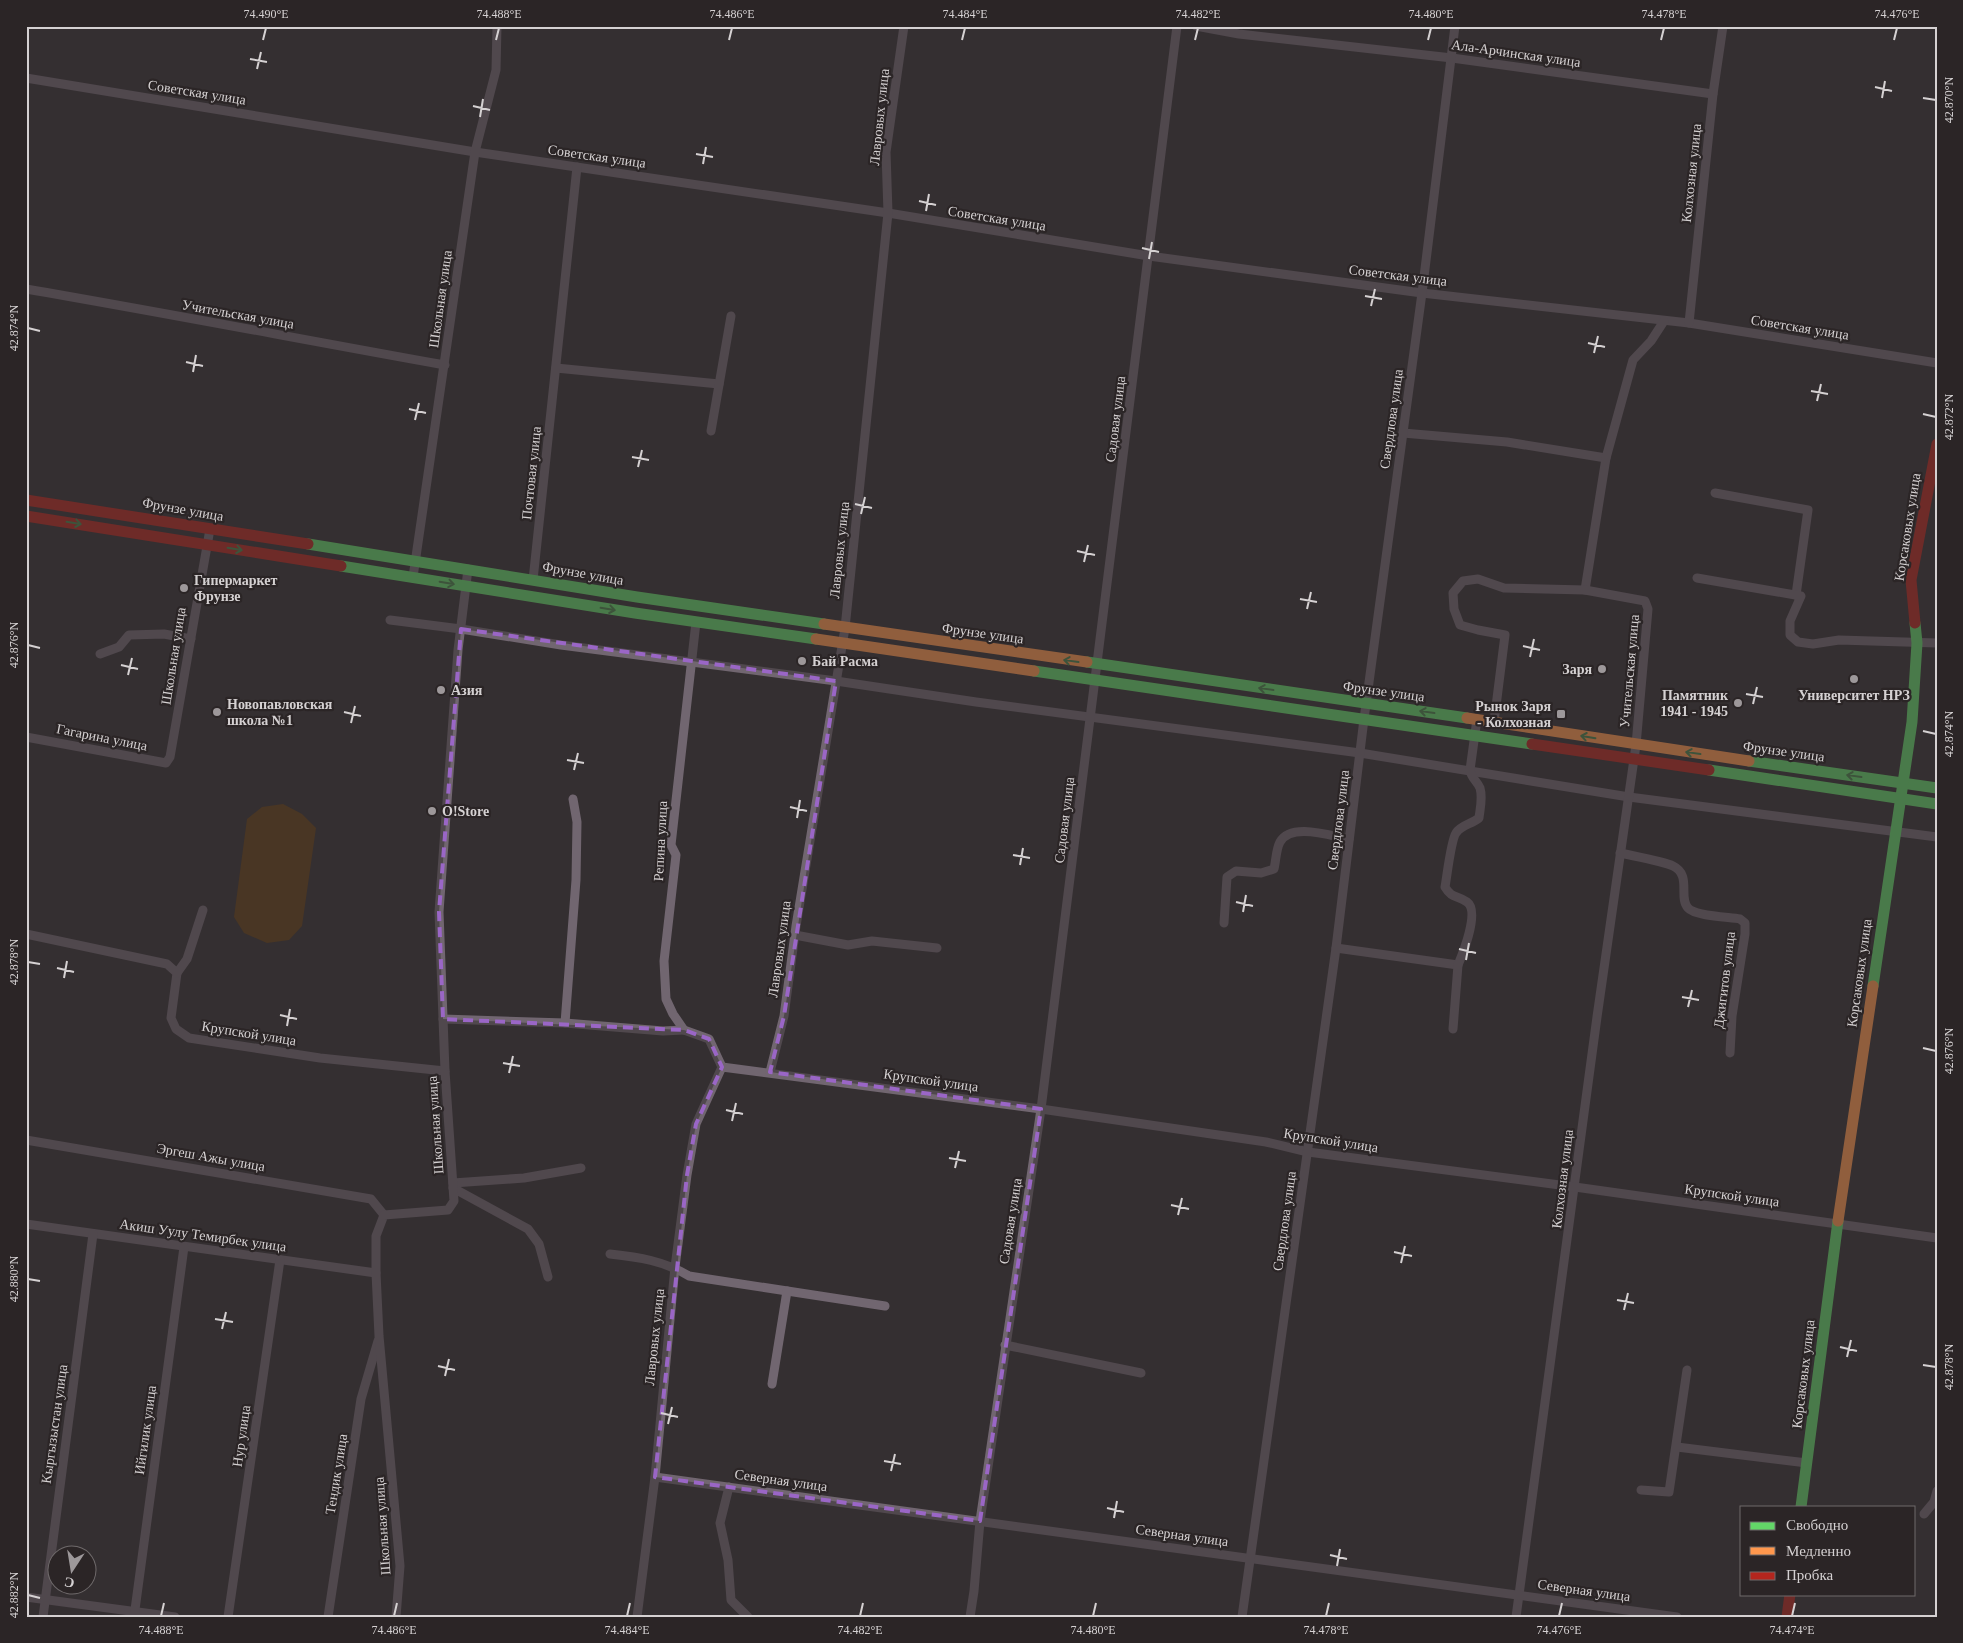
<svg xmlns="http://www.w3.org/2000/svg" width="1963" height="1643" font-family="Georgia,serif">
<style>
.green{fill:#623f14}
.lines{fill:none;stroke-linecap:round;stroke-linejoin:round}
.street{stroke:#716670;stroke-width:9}
.fast{stroke:#63d668;stroke-width:11}
.slow{stroke:#ff974d;stroke-width:11}
.jam{stroke:#b3261e;stroke-width:11}
.oneway{stroke:#477e47}
.marked{fill:none;stroke:#9a66c6;stroke-width:4;stroke-dasharray:10 6;stroke-linejoin:round}
.ticks{fill:none;stroke:#d5d1d2;stroke-width:2}
.poi-dot{fill:#9d989a;stroke:#2b2526;stroke-width:2}
.labels{text-anchor:middle;stroke-width:4.5;stroke-linejoin:round;paint-order:stroke}
.street-label{font-size:14px;fill:#d5d1d2;stroke:#2b2526}
.poi-label{font-size:14px;font-weight:bold;fill:#d5d1d2;stroke:#2b2526;text-anchor:start}
.neatline{fill:none;stroke:#d5d1d2;stroke-width:2}
.ticks-label{font-size:12px;text-anchor:middle;fill:#d5d1d2}
</style>
<rect width="100%" height="100%" fill="#342f31"/>
<polygon class="green" points="283,804 302,814 316,828 302,926 289,940 267,943 244,933 234,917 247,819 262,807"/>
<g class="lines">
<g class="street">
<polyline points="1196,26 1239,34 1452,58 1713,94"/>
<polyline points="26,78 475,152 888,213 1149,256 1422,293 1689,323 1937,363"/>
<path d="M 26,289 C 166,313 305,340 445,365"/>
<polyline points="1689,323 1713,94 1723,26"/>
<polyline points="556,368 719,384"/>
<polyline points="711,431 731,316"/>
<polyline points="1403,433 1507,442 1606,458"/>
<polyline points="1715,493 1808,510 1796,595"/>
<polyline points="413,577 475,152 496,70 497,26"/>
<polyline points="1697,578 1801,596 1790,621 1790,635 1798,642 1813,644 1839,640 1937,643"/>
<polyline points="533,580 577,167"/>
<polyline points="1585,590 1606,458 1633,360 1651,341 1664,321"/>
<polyline points="390,620 461,629 561,645 836,681 976,702 1360,753 1629,797 1937,837"/>
<polyline points="696,622 671,845 676,855 664,961 666,999 673,1014 684,1030 709,1039 722,1067"/>
<polyline points="100,654 119,647 129,635 164,634 191,639"/>
<polyline points="1494,722 1505,635 1478,630 1460,625 1454,609 1453,593 1463,581 1478,579 1504,588 1585,590 1645,601 1648,609 1636,745 1597,1017 1516,1617"/>
<polyline points="26,737 166,763 170,757 210,529"/>
<path d="M 1620,853 C 1633,856 1663,861 1673,866 C 1692,875 1678,897 1688,908 C 1695,916 1728,917 1740,919 L 1745,923 L 1745,934 L 1732,1016 L 1730,1053"/>
<path d="M 1224,923 L 1227,877 L 1236,871 L 1261,873 L 1274,869 C 1276,861 1276,849 1280,842 C 1291,822 1331,836 1349,839"/>
<polyline points="26,934 167,964 177,973 171,1018 176,1029 189,1038 320,1058 445,1071"/>
<polyline points="795,935 848,945 872,941 937,948"/>
<polyline points="1336,948 1458,965 1453,1029"/>
<path d="M 1458,965 C 1463,953 1480,911 1467,902 C 1457,895 1452,899 1445,887 C 1447,876 1451,840 1456,833 C 1461,825 1472,824 1479,818 C 1480,809 1483,798 1480,788 C 1477,781 1471,778 1470,770 L 1477,719"/>
<polyline points="177,973 187,959 203,910"/>
<polyline points="443,1019 565,1023 663,1031 684,1030"/>
<polyline points="565,1023 576,880 577,822 573,799"/>
<polyline points="722,1067 1041,1109 1266,1142 1308,1152 1575,1187 1937,1238"/>
<polyline points="770,1072 784,1016 796,926 845,628 888,213 886,152 904,26"/>
<polyline points="26,1140 371,1199 384,1215"/>
<polyline points="453,1183 524,1178 581,1168"/>
<polyline points="453,1188 528,1229 539,1244 548,1277"/>
<polyline points="26,1224 376,1273"/>
<path d="M 610,1254 C 638,1257 665,1261 689,1276 L 885,1306"/>
<polyline points="1005,1345 1141,1373"/>
<polyline points="772,1384 787,1291"/>
<polyline points="1677,1447 1807,1463"/>
<polyline points="655,1477 1677,1617"/>
<polyline points="729,1487 720,1523 728,1560 731,1600 748,1617"/>
<polyline points="1641,1490 1669,1492 1687,1370"/>
<polyline points="1924,1514 1934,1502 1937,1491"/>
<polyline points="26,1597 175,1617"/>
<polyline points="43,1617 93,1234"/>
<polyline points="134,1617 184,1247"/>
<polyline points="228,1617 280,1260"/>
<polyline points="328,1617 361,1399 378,1341"/>
<polyline points="396,1617 400,1566 379,1336 376,1273 376,1236 384,1215 448,1210 454,1201 445,1071 439,912 458,650 468,569"/>
<polyline points="637,1617 655,1477 675,1267 687,1175 696,1124 722,1067"/>
<polyline points="970,1617 974,1591 980,1521 1041,1109 1177,26"/>
<polyline points="1242,1617 1336,948 1364,719 1422,293 1455,26"/>
</g>
<g class="fast">
<polyline points="308,544 637,597 824,624"/>
<polyline points="341,566 635,613 816,639"/>
<polyline points="1087,662 1467,718"/>
<polyline points="1034,671 1532,744"/>
<polyline points="1749,761 1937,788"/>
<polyline points="1709,770 1937,804"/>
<polyline points="1873,986 1912,722 1917,643 1915,623"/>
<polyline points="1801,1507 1838,1221"/>
</g>
<g class="slow">
<polyline points="824,624 1087,662"/>
<polyline points="816,639 1034,671"/>
<polyline points="1467,718 1749,761"/>
<polyline points="1838,1221 1873,986"/>
</g>
<g class="jam">
<polyline points="26,500 308,544"/>
<polyline points="26,516 341,566"/>
<polyline points="1915,623 1911,580 1937,444"/>
<polyline points="1532,744 1709,770"/>
<polyline points="1787,1617 1790,1594"/>
</g>
</g>
<defs><path id="oneway-shaft" d="M-6 0H5M1.5-3L5.5 0L1.5 3" fill="none" stroke-width="1.6" stroke-linecap="round" stroke-linejoin="round" transform="scale(1.25)"/></defs>
<g class="oneway">
<use href="#oneway-shaft" transform="translate(74 523) rotate(9)"/>
<use href="#oneway-shaft" transform="translate(235 549) rotate(9)"/>
<use href="#oneway-shaft" transform="translate(447 583) rotate(10)"/>
<use href="#oneway-shaft" transform="translate(608 609) rotate(9)"/>
<use href="#oneway-shaft" transform="translate(1071 661) rotate(-172)"/>
<use href="#oneway-shaft" transform="translate(1266 689) rotate(-172)"/>
<use href="#oneway-shaft" transform="translate(1427 712) rotate(-172)"/>
<use href="#oneway-shaft" transform="translate(1588 737) rotate(-171)"/>
<use href="#oneway-shaft" transform="translate(1693 753) rotate(-172)"/>
<use href="#oneway-shaft" transform="translate(1854 776) rotate(-172)"/>
</g>
<path d="M0 0H1963V1643H0ZM 461,629 L 836,681 L 784,1016 L 770,1072 L 1041,1109 L 980,1521 L 655,1477 L 687,1175 L 696,1124 L 722,1067 L 709,1039 L 684,1030 L 443,1019 L 439,912 Z" fill="#342f31" fill-opacity=".55" fill-rule="evenodd"/>
<path class="marked" d="M 461,629 L 836,681 L 784,1016 L 770,1072 L 1041,1109 L 980,1521 L 655,1477 L 687,1175 L 696,1124 L 722,1067 L 709,1039 L 684,1030 L 443,1019 L 439,912 Z"/>
<path class="ticks" d="M 263,40 L 266,28M 496,40 L 499,28M 729,40 L 732,28M 962,40 L 965,28M 1195,40 L 1198,28M 1428,40 L 1431,28M 1661,40 L 1664,28M 1894,40 L 1897,28M 250,59 L 267,62M 257,69 L 261,52M 1875,87 L 1892,91M 1882,98 L 1885,81M 1923,98 L 1936,100M 473,106 L 490,110M 480,117 L 483,99M 696,154 L 713,157M 703,164 L 706,147M 919,201 L 936,205M 926,211 L 929,194M 1142,248 L 1159,252M 1149,259 L 1152,242M 1365,296 L 1382,299M 1371,306 L 1375,289M 28,328 L 40,331M 1588,343 L 1605,347M 1594,353 L 1598,336M 186,362 L 203,366M 193,372 L 196,355M 1811,391 L 1828,394M 1817,401 L 1821,384M 409,409 L 426,413M 1923,414 L 1936,417M 415,420 L 419,403M 632,457 L 649,460M 638,467 L 642,450M 855,504 L 872,508M 861,514 L 865,497M 1077,551 L 1095,555M 1084,562 L 1088,545M 1300,599 L 1317,602M 1307,609 L 1311,592M 28,645 L 40,648M 1523,646 L 1540,650M 1530,657 L 1534,639M 121,665 L 138,669M 128,675 L 132,658M 1746,694 L 1763,697M 1753,704 L 1757,687M 344,712 L 361,716M 351,723 L 355,706M 1923,731 L 1936,734M 567,760 L 584,763M 574,770 L 578,753M 790,807 L 807,811M 797,818 L 800,800M 1013,855 L 1030,858M 1020,865 L 1023,848M 1236,902 L 1253,906M 1243,912 L 1246,895M 1459,949 L 1476,953M 1466,960 L 1469,943M 28,962 L 40,964M 57,968 L 74,972M 64,978 L 67,961M 1682,997 L 1699,1000M 1688,1007 L 1692,990M 280,1015 L 297,1019M 287,1026 L 290,1009M 1923,1048 L 1936,1051M 503,1063 L 520,1066M 509,1073 L 513,1056M 726,1110 L 743,1114M 732,1121 L 736,1103M 949,1158 L 966,1161M 955,1168 L 959,1151M 1171,1205 L 1189,1209M 1178,1215 L 1182,1198M 1394,1252 L 1412,1256M 1401,1263 L 1405,1246M 28,1279 L 40,1281M 1617,1300 L 1634,1303M 1624,1310 L 1628,1293M 215,1319 L 233,1322M 222,1329 L 226,1312M 1840,1347 L 1857,1351M 1847,1357 L 1851,1340M 1923,1365 L 1936,1367M 438,1366 L 455,1370M 445,1376 L 449,1359M 661,1413 L 678,1417M 668,1424 L 672,1407M 884,1461 L 901,1464M 891,1471 L 895,1454M 1107,1508 L 1124,1512M 1114,1518 L 1117,1501M 1330,1555 L 1347,1559M 1337,1566 L 1340,1549M 28,1595 L 40,1598M 161,1616 L 164,1603M 394,1616 L 397,1603M 627,1616 L 630,1603M 860,1616 L 863,1603M 1093,1616 L 1096,1603M 1326,1616 L 1329,1603M 1559,1616 L 1562,1603M 1792,1616 L 1795,1603"/>
<g class="poi-dot">
<circle cx="184" cy="588" r="5"/>
<circle cx="802" cy="661" r="5"/>
<circle cx="1602" cy="669" r="5"/>
<circle cx="1854" cy="679" r="5"/>
<circle cx="441" cy="690" r="5"/>
<circle cx="1738" cy="703" r="5"/>
<circle cx="217" cy="712" r="5"/>
<rect x="1556" y="709" width="10" height="10" rx="2.5"/>
<circle cx="432" cy="811" r="5"/>
</g>
<g class="labels">
<g class="street-label">
<text transform="translate(1516 53) rotate(8)" y="5">Ала-Арчинская улица</text>
<text transform="translate(197 92) rotate(9)" y="5">Советская улица</text>
<text transform="translate(879 117) rotate(-84)" y="5">Лавровых улица</text>
<text transform="translate(597 156) rotate(8)" y="5">Советская улица</text>
<text transform="translate(1691 173) rotate(-84)" y="5">Колхозная улица</text>
<text transform="translate(997 218) rotate(9)" y="5">Советская улица</text>
<text transform="translate(1398 275) rotate(7)" y="5">Советская улица</text>
<text transform="translate(440 299) rotate(-82)" y="5">Школьная улица</text>
<text transform="translate(238 314) rotate(10)" y="5">Учительская улица</text>
<text transform="translate(1800 327) rotate(9)" y="5">Советская улица</text>
<text transform="translate(1115 419) rotate(-83)" y="5">Садовая улица</text>
<text transform="translate(1391 419) rotate(-82)" y="5">Свердлова улица</text>
<text transform="translate(531 473) rotate(-84)" y="5">Почтовая улица</text>
<text transform="translate(183 509) rotate(10)" y="5">Фрунзе улица</text>
<text transform="translate(1907 527) rotate(-81)" y="5">Корсаковых улица</text>
<text transform="translate(839 550) rotate(-84)" y="5">Лавровых улица</text>
<text transform="translate(583 573) rotate(10)" y="5">Фрунзе улица</text>
<text transform="translate(983 633) rotate(8)" y="5">Фрунзе улица</text>
<text transform="translate(173 656) rotate(-81)" y="5">Школьная улица</text>
<text transform="translate(1629 671) rotate(-85)" y="5">Учительская улица</text>
<text transform="translate(1384 691) rotate(8)" y="5">Фрунзе улица</text>
<text transform="translate(102 737) rotate(11)" y="5">Гагарина улица</text>
<text transform="translate(1784 751) rotate(8)" y="5">Фрунзе улица</text>
<text transform="translate(1064 820) rotate(-83)" y="5">Садовая улица</text>
<text transform="translate(1338 820) rotate(-83)" y="5">Свердлова улица</text>
<text transform="translate(660 841) rotate(-87)" y="5">Репина улица</text>
<text transform="translate(779 949) rotate(-82)" y="5">Лавровых улица</text>
<text transform="translate(1859 973) rotate(-82)" y="5">Корсаковых улица</text>
<text transform="translate(1724 980) rotate(-83)" y="5">Джигитов улица</text>
<text transform="translate(249 1033) rotate(9)" y="5">Крупской улица</text>
<text transform="translate(931 1080) rotate(8)" y="5">Крупской улица</text>
<text transform="translate(435 1125) rotate(-94)" y="5">Школьная улица</text>
<text transform="translate(1331 1140) rotate(9)" y="5">Крупской улица</text>
<text transform="translate(211 1157) rotate(10)" y="5">Эргеш Ажы улица</text>
<text transform="translate(1562 1179) rotate(-83)" y="5">Колхозная улица</text>
<text transform="translate(1732 1195) rotate(8)" y="5">Крупской улица</text>
<text transform="translate(1010 1221) rotate(-81)" y="5">Садовая улица</text>
<text transform="translate(1284 1221) rotate(-82)" y="5">Свердлова улица</text>
<text transform="translate(203 1235) rotate(8)" y="5">Акиш Уулу Темирбек улица</text>
<text transform="translate(654 1337) rotate(-84)" y="5">Лавровых улица</text>
<text transform="translate(1803 1374) rotate(-83)" y="5">Корсаковых улица</text>
<text transform="translate(54 1424) rotate(-82)" y="5">Кыргызыстан улица</text>
<text transform="translate(145 1430) rotate(-82)" y="5">Ийгилик улица</text>
<text transform="translate(241 1436) rotate(-82)" y="5">Нур улица</text>
<text transform="translate(336 1474) rotate(-81)" y="5">Тендик улица</text>
<text transform="translate(781 1480) rotate(8)" y="5">Северная улица</text>
<text transform="translate(382 1526) rotate(-94)" y="5">Школьная улица</text>
<text transform="translate(1182 1535) rotate(8)" y="5">Северная улица</text>
<text transform="translate(1584 1590) rotate(8)" y="5">Северная улица</text>
</g>
<g class="poi-label">
<text x="194" y="585">Гипермаркет<tspan x="194" dy="16">Фрунзе</tspan></text>
<text x="812" y="666">Бай Расма</text>
<text x="1592" y="674" text-anchor="end">Заря</text>
<text x="451" y="695">Азия</text>
<text x="1728" y="700" text-anchor="end">Памятник<tspan x="1728" dy="16">1941 - 1945</tspan></text>
<text x="1854" y="700" text-anchor="middle">Университет НРЗ</text>
<text x="227" y="709">Новопавловская<tspan x="227" dy="16">школа №1</tspan></text>
<text x="1551" y="711" text-anchor="end">Рынок Заря<tspan x="1551" dy="16">- Колхозная</tspan></text>
<text x="442" y="816">O!Store</text>
</g>
</g>
<rect width="1963" height="1643" fill="none" stroke="#2b2526" stroke-width="55"/>
<rect x="1740" y="1506" width="175" height="90" fill="#2b2526" stroke="#6f6a6b"/>
<rect x="1750" y="1522" width="25" height="8" fill="#63d668" stroke="#6f6a6b"/>
<text x="1786" y="1530" font-size="15" fill="#d5d1d2">Свободно</text>
<rect x="1750" y="1547" width="25" height="8" fill="#ff974d" stroke="#6f6a6b"/>
<text x="1786" y="1556" font-size="15" fill="#d5d1d2">Медленно</text>
<rect x="1750" y="1572" width="25" height="8" fill="#b3261e" stroke="#6f6a6b"/>
<text x="1786" y="1580" font-size="15" fill="#d5d1d2">Пробка</text>
<g transform="translate(72 1570) rotate(192)"><circle r="24" fill="#2b2526" stroke="#6f6a6b"/>
<path d="M0-4L9 19L0 12L-9 19Z" fill="#9d989a"/>
<text y="-8" font-size="14" font-weight="bold" text-anchor="middle" fill="#d5d1d2">С</text>
</g>
<rect x="28" y="28" width="1908" height="1588" class="neatline"/>
<g class="ticks-label">
<text x="266" y="18">74.490°E</text>
<text x="499" y="18">74.488°E</text>
<text x="732" y="18">74.486°E</text>
<text x="965" y="18">74.484°E</text>
<text x="1198" y="18">74.482°E</text>
<text x="1431" y="18">74.480°E</text>
<text x="1664" y="18">74.478°E</text>
<text x="1897" y="18">74.476°E</text>
<text transform="translate(1949 100) rotate(-90)" y="4">42.870°N</text>
<text transform="translate(14 328) rotate(-90)" y="4">42.874°N</text>
<text transform="translate(1949 417) rotate(-90)" y="4">42.872°N</text>
<text transform="translate(14 645) rotate(-90)" y="4">42.876°N</text>
<text transform="translate(1949 734) rotate(-90)" y="4">42.874°N</text>
<text transform="translate(14 962) rotate(-90)" y="4">42.878°N</text>
<text transform="translate(1949 1051) rotate(-90)" y="4">42.876°N</text>
<text transform="translate(14 1279) rotate(-90)" y="4">42.880°N</text>
<text transform="translate(1949 1367) rotate(-90)" y="4">42.878°N</text>
<text transform="translate(14 1595) rotate(-90)" y="4">42.882°N</text>
<text x="161" y="1634">74.488°E</text>
<text x="394" y="1634">74.486°E</text>
<text x="627" y="1634">74.484°E</text>
<text x="860" y="1634">74.482°E</text>
<text x="1093" y="1634">74.480°E</text>
<text x="1326" y="1634">74.478°E</text>
<text x="1559" y="1634">74.476°E</text>
<text x="1792" y="1634">74.474°E</text>
</g>
</svg>
